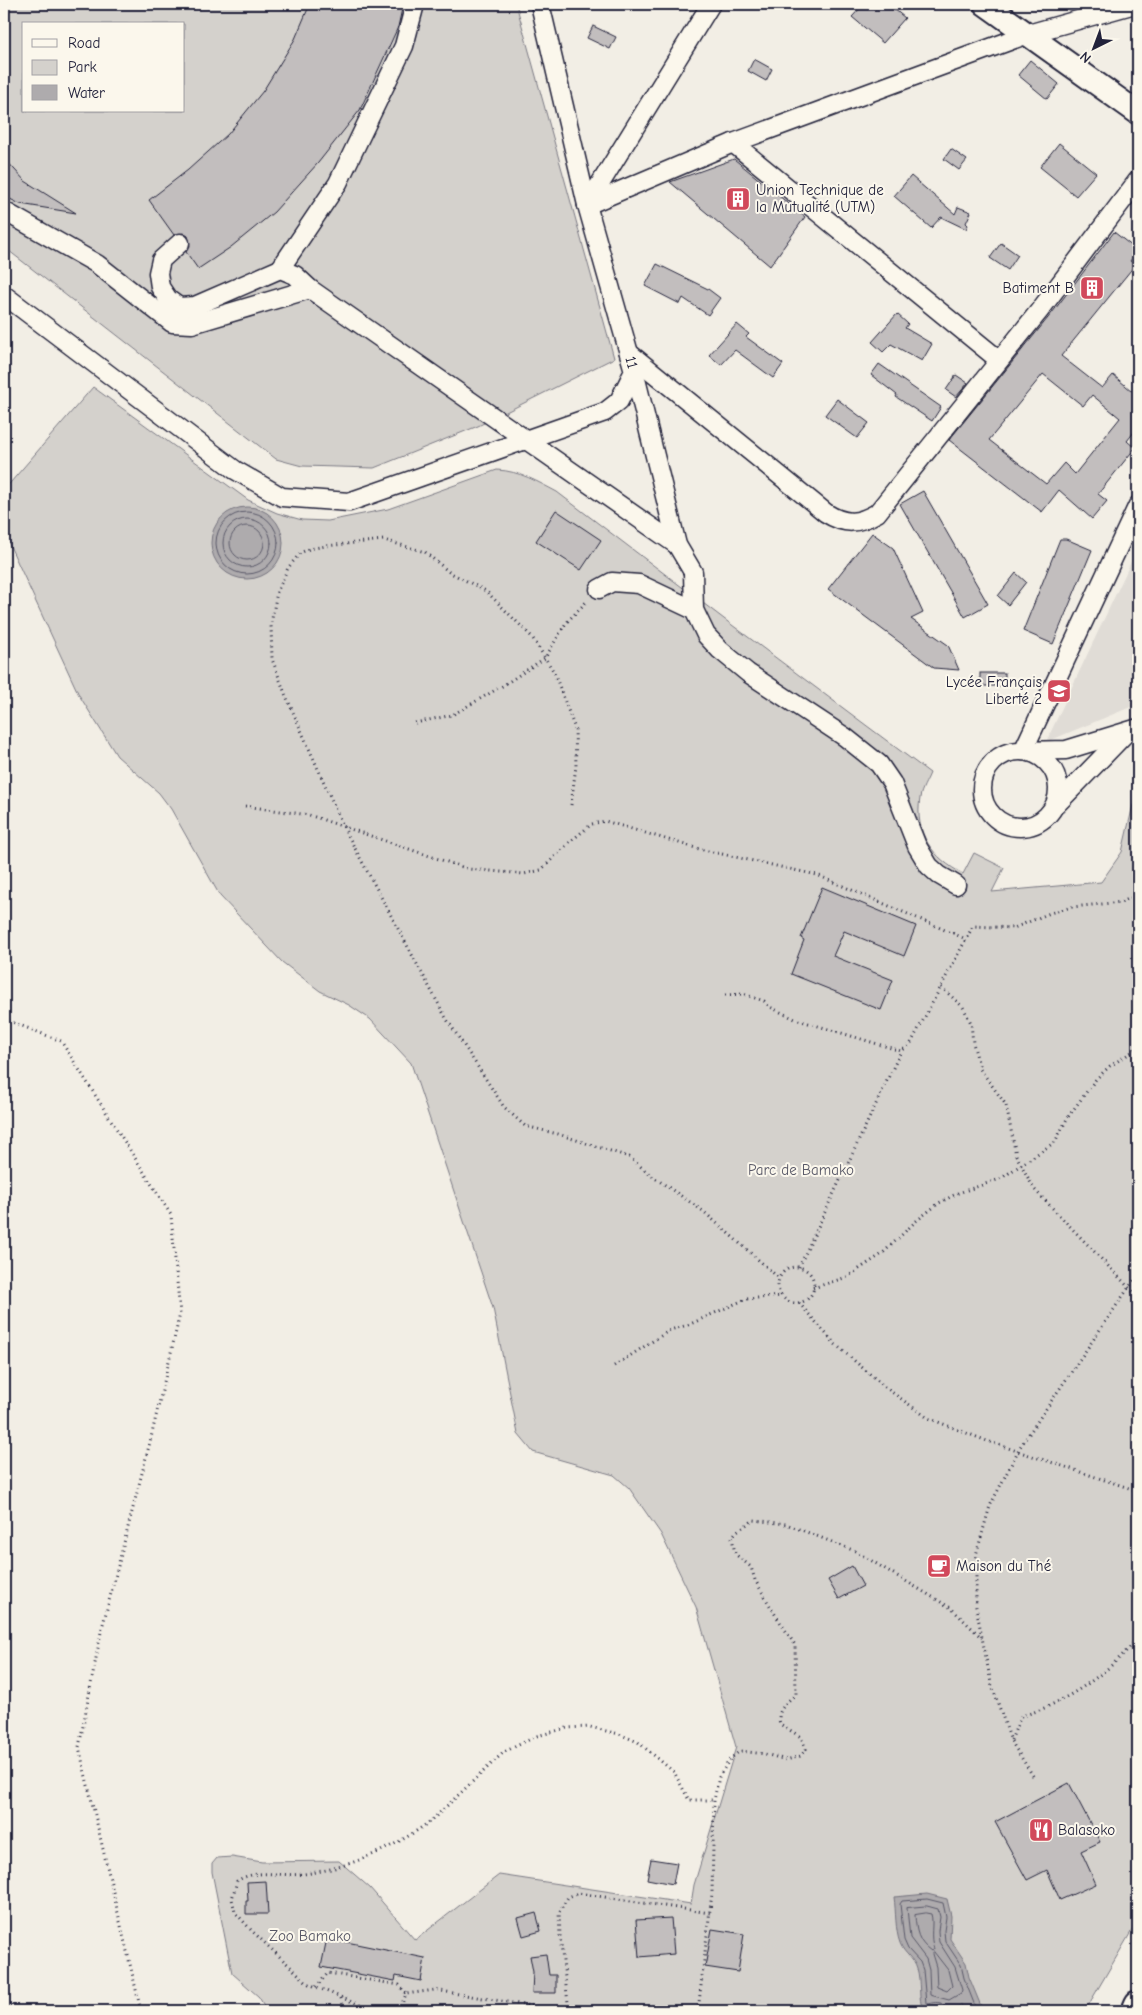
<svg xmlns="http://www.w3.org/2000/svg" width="1142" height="2015" font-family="'Comic Neue',sans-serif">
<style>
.built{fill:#e0dcd6}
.green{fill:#d4d1cc;stroke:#7b7a84;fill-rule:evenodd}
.water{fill:#aeabad;stroke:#76747f}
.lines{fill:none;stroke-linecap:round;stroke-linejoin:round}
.shore{stroke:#5a5969;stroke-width:1}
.building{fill:#c2bebe;stroke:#22223b;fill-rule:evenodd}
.minor-casing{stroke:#22223b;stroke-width:21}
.major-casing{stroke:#22223b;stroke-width:26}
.highway-casing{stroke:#22223b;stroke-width:30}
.path{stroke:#22223b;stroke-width:3;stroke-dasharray:1 4;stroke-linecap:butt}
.minor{stroke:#fbf7ec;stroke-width:18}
.major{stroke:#fbf7ec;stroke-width:22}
.highway{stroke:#fbf7ec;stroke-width:26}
.labels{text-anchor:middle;stroke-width:4;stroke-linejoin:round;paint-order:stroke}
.poi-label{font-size:15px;fill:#22223b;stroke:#fbf7ec;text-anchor:start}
.street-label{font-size:15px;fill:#22223b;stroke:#fbf7ec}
.park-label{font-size:15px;fill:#575766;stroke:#fbf7ec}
</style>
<rect width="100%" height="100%" fill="#f2eee5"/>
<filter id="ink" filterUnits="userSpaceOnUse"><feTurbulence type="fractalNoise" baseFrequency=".02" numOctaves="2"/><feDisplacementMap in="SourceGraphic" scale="10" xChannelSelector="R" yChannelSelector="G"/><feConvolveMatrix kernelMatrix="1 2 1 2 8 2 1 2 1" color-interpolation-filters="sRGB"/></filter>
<g filter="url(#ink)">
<polygon class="built" points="1138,547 1138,704 1046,742"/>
<g class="green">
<path d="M 4,4 L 516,4 L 614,358 L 478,426 L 374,468 L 302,466 L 276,459 L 4,247 ZM 24,24 L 184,24 L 184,111 L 24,111 Z"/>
<path d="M 93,387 L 248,500 L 277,513 L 302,520 L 328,521 L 388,509 L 497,470 C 520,471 538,482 557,492 L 724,619 L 930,773 C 927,781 921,790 920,798 C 914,834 933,858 963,874 L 974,853 L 1004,868 L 992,892 L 1101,882 L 1122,852 L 1133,805 L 1138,797 L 1138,1920 L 1085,2011 L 267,2011 L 259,1997 L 232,1973 L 212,1872 L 212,1864 L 217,1858 L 232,1857 L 262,1862 L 339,1861 L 370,1888 L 415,1940 L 499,1875 L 691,1904 L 694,1885 L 736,1747 L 696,1607 L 661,1534 L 629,1488 L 614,1475 L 533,1452 L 518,1434 L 493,1308 L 411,1063 L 370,1019 L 349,1005 L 320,991 L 282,962 L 220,896 L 171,809 L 159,793 L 117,756 L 79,695 L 4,533 L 4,490 Z"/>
</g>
<g class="water">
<circle cx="247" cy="543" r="36"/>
<path d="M 927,1894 L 947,1899 L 951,1916 L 950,1939 L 966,1963 L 969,1977 L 983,2011 L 964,2011 L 961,2004 L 955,2011 L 942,2011 L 936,2007 L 923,2011 C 918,1997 921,1983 917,1969 C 914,1958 904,1954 900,1943 C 895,1930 896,1911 894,1897 Z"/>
</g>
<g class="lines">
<g class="shore">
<circle cx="247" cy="543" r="31"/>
<circle cx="247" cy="543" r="24"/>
<circle cx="247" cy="543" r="17"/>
<polygon points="927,1906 938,1909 940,1917 938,1931 939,1942 955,1967 962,1990 961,1993 949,2000 930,1995 929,1970 926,1959 910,1938 907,1908"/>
<path d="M 926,1913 L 931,1914 C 934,1924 929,1936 934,1949 L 931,1951 C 918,1942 916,1931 915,1915 Z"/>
<polygon points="934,1952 948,1970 952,1986 947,1991 937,1987 936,1967 932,1954"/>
<path d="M 946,2011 L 946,2007 C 941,2001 935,2002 928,2004 L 926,2003 L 923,1970 L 920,1962 L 908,1949 L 904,1940 L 900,1904 L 902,1901 L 927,1899 L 943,1903 L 946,1917 L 944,1931 L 945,1941 L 961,1965 L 964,1978 L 977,2011"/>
</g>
</g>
<g class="building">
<polygon points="310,4 403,4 398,27 360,110 318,163 274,212 231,247 198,269 186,252 190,246 188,236 183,233 174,235 149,200 188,170 228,134 263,91 295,39"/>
<polygon points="864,4 888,4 905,18 883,43 852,17"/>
<polygon points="593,26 616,37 610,49 587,38"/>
<polygon points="754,59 772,69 766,81 748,71"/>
<polygon points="1030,60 1059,84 1047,99 1018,75"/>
<polygon points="1059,143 1096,173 1076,196 1040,167"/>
<polygon points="951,149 967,160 959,170 944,159"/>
<polygon points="4,158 25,181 76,213 20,204 4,196"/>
<polygon points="734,159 805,217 770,266 670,182"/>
<polygon points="911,176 955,214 958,207 971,212 966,223 968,225 966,229 941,217 931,228 894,196"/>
<path d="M 1114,232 L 1138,251 L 1130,261 L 1135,265 L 1061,356 L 1102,388 L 1113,375 L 1138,396 L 1138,427 L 1127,441 L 1135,448 L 1098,494 L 1107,501 L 1092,519 L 1059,490 L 1042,512 L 949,440 L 1052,313 ZM 1043,374 L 1083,406 L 1092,395 L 1120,418 L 1075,474 L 1064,463 L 1046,484 L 989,440 Z"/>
<polygon points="1001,243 1018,255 1008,270 990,258"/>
<polygon points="657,264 708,289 720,298 708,315 683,298 680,304 645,286"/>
<polygon points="897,314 908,324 905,328 932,344 922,361 891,344 883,352 872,342"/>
<polygon points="737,324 749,334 746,337 783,364 773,378 735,350 721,365 709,355"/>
<polygon points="879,364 941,407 932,421 896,397 897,395 871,375"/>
<polygon points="956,375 968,383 956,397 946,390"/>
<polygon points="837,399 869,423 857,438 825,415"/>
<polygon points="923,491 988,604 965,617 900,504"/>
<polygon points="556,510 601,540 581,570 536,541"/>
<polygon points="872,533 893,548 923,613 911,619 948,645 959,670 934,668 828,589"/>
<polygon points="1060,539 1066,539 1092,550 1053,644 1023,631"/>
<polygon points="1016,573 1026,582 1008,605 998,596"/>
<rect x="980" y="673" width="25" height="13"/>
<polygon points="822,887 916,926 904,956 844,931 833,956 893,980 881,1010 791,974 804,940 801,938"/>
<polygon points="852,1566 863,1586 839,1599 828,1580"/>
<polygon points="1069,1783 1100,1842 1081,1851 1096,1884 1060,1900 1047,1870 1027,1880 995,1822"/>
<polygon points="651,1859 677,1863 673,1884 647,1879"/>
<polygon points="266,1881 268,1914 246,1914 246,1901 248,1901 247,1882"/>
<polygon points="536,1913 541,1931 523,1936 518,1918"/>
<polygon points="671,1918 674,1954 639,1957 636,1920"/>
<polygon points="712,1929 744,1934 738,1972 705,1967"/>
<polygon points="327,1938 425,1958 421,1981 396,1976 395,1981 321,1967"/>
<polygon points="546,1954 549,1975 556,1975 556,1993 532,1993 533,1972 530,1956"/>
</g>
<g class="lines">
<defs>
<g id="minor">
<path id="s1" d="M 540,4 L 587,205 L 634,371 L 677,545 L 693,572 L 694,610 L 706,635 L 720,650 L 748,673 L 845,737 L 879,764 L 892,783 L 917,846 L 929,866 L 939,875 L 956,885"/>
<polyline points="733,143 999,360"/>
<polyline points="587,205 733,143 1028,34 1135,4"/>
<polyline points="587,205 711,4"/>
<polyline points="4,211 97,264 172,323 192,324 310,289"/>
<polyline points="180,243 161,260 158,273 160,287 168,299 179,307 195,306 280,269 295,275 310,289 677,545"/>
<polyline points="280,269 338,183 404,46 415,4"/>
<polyline points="4,295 235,470 282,497 349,502 605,412 619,401 634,371"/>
<path d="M 629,353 L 826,513 C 845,525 858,524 877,513 L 1040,310 L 1138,180"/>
<polyline points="1138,505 1023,751 1066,750 1138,728"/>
<polyline points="599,589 612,582 639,584 694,610"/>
<circle cx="1020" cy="789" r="38"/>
<polyline points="1056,805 1125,734"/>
</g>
<polyline id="major" points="985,4 1138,113"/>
<polyline id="highway" points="1135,2011 1138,2004"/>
</defs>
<use href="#minor" class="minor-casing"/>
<use href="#major" class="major-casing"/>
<use href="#highway" class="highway-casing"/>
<g class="path">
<polyline points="415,723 452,715 504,685 545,658 566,623 588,600"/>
<polyline points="571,805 576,766 575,729 554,672 532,637 486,591 449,572 425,552 384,540 326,546 309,549 300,553 288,568 277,592 271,624 272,659 286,696 344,828 446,1018 504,1107 525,1126 558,1134 629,1157 652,1176 703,1211 779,1278"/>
<polyline points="245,806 309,815 468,869 524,874 541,870 572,840 592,824 605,821 699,849 817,875 966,939"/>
<polyline points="941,987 963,1007 971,1023 973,1043 980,1069 1006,1105 1016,1155 1034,1189 1138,1297"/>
<polyline points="725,995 743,994 764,1001 770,1007 795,1019 901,1051 910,1045 973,926 1014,928 1050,913 1072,907 1121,902 1131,898 1138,888"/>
<polyline points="4,1019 61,1041 171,1215 180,1314 150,1442 101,1632 79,1747 141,2011"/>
<polyline points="799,1267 901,1051"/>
<circle cx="796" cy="1285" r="18"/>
<polyline points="813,1288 847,1277 882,1254 915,1222 939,1203 958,1193 1000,1179 1055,1142 1068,1117 1096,1079 1110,1066 1138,1048"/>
<polyline points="799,1303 835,1344 886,1388 928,1418 987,1441 1138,1491"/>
<polyline points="614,1366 670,1330 688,1325 746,1299 782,1296"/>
<path d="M 1011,1740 L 1021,1716 C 1061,1706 1114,1670 1138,1637"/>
<polyline points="1033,1776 1011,1741 991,1683 976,1607 976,1555 990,1506 1020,1447 1138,1274"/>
<polyline points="316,1987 328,1973 399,1985 406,1994"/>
<polyline points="341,1998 345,2011"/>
<path d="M 374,2011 L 309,1984 L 252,1931 L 235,1912 L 232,1899 L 237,1881 C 256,1868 282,1877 304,1874 C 350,1868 397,1847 433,1819 L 504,1752 L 537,1736 L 567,1728 L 590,1727 L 619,1734 L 638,1742 L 674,1772 L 689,1800 L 714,1800"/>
<polyline points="399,2011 406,1994 435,1990 561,2011"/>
<polyline points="569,2011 560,1936 559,1912 568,1897 578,1893 710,1913"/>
<path d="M 698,2011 L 712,1893 L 714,1800 L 719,1777 L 730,1759 L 740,1751 L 765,1754 L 786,1760 L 801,1756 L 806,1749 L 801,1737 L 780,1724 C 776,1710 786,1703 796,1694 L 795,1645 L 773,1611 L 755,1580 L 751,1567 L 735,1554 L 732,1537 L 737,1531 L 754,1520 L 786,1524 L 855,1551 L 951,1608 L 982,1638"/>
</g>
<use href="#minor" class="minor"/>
<use href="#major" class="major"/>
<use href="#highway" class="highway"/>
</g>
</g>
<defs>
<symbol id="building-square" viewBox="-11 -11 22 22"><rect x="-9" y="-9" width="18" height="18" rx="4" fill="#d1495b" stroke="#fbf7ec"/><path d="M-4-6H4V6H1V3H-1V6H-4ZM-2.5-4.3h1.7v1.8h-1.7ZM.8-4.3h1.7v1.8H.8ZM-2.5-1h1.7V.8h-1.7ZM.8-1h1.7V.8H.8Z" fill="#fff"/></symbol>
<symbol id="school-square" viewBox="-11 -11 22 22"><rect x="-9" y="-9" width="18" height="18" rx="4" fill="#d1495b" stroke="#fbf7ec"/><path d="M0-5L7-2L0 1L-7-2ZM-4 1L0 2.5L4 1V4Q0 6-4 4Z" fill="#fff"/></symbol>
<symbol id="cafe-square" viewBox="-11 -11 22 22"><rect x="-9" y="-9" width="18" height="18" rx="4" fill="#d1495b" stroke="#fbf7ec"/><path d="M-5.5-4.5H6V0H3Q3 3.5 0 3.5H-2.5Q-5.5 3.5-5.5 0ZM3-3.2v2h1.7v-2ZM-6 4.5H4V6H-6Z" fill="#fff"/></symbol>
<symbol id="restaurant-square" viewBox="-11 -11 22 22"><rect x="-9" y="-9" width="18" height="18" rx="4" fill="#d1495b" stroke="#fbf7ec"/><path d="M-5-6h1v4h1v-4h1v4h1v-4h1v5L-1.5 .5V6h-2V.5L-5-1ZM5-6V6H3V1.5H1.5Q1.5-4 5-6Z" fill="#fff"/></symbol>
</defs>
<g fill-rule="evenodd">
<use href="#building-square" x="724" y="185" width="28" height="28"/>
<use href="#building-square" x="1078" y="274" width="28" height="28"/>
<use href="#school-square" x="1045" y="677" width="28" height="28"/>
<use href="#cafe-square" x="925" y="1552" width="28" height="28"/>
<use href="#restaurant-square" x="1027" y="1816" width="28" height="28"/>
</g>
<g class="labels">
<g class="poi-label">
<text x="756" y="195">Union Technique de<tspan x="756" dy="17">la Mutualité (UTM)</tspan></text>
<text x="1074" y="293" text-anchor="end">Batiment B</text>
<text x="1042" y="687" text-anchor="end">Lycée Français<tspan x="1042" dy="17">Liberté 2</tspan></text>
<text x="956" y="1571">Maison du Thé</text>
<text x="1058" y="1835">Balasoko</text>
</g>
<g class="street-label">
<text dy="5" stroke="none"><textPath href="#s1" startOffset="370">11</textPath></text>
</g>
<g class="park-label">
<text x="801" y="1175">Parc de Bamako</text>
<text x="310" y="1941">Zoo Bamako</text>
</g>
</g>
<rect width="1142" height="2015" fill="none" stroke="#fbf7ec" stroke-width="20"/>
<rect x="10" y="10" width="1122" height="1995" fill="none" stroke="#22223b" stroke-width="2" filter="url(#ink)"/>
<rect x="22" y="22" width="162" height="90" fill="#fbf7ec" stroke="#a4a2a5"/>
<rect x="32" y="39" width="25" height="8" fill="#fbf7ec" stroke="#a4a2a5"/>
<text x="68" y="48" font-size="15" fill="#22223b">Road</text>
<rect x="32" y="60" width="25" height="15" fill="#d4d1cc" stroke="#a4a2a5"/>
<text x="68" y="72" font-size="15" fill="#22223b">Park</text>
<rect x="32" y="85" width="25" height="15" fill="#aeabad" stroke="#a4a2a5"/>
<text x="68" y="98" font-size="15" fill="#22223b">Water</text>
<g transform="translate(1094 48) rotate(222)" stroke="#fbf7ec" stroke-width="4" paint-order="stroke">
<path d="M0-4L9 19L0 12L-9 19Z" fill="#22223b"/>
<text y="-8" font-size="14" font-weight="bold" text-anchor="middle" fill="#22223b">N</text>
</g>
</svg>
